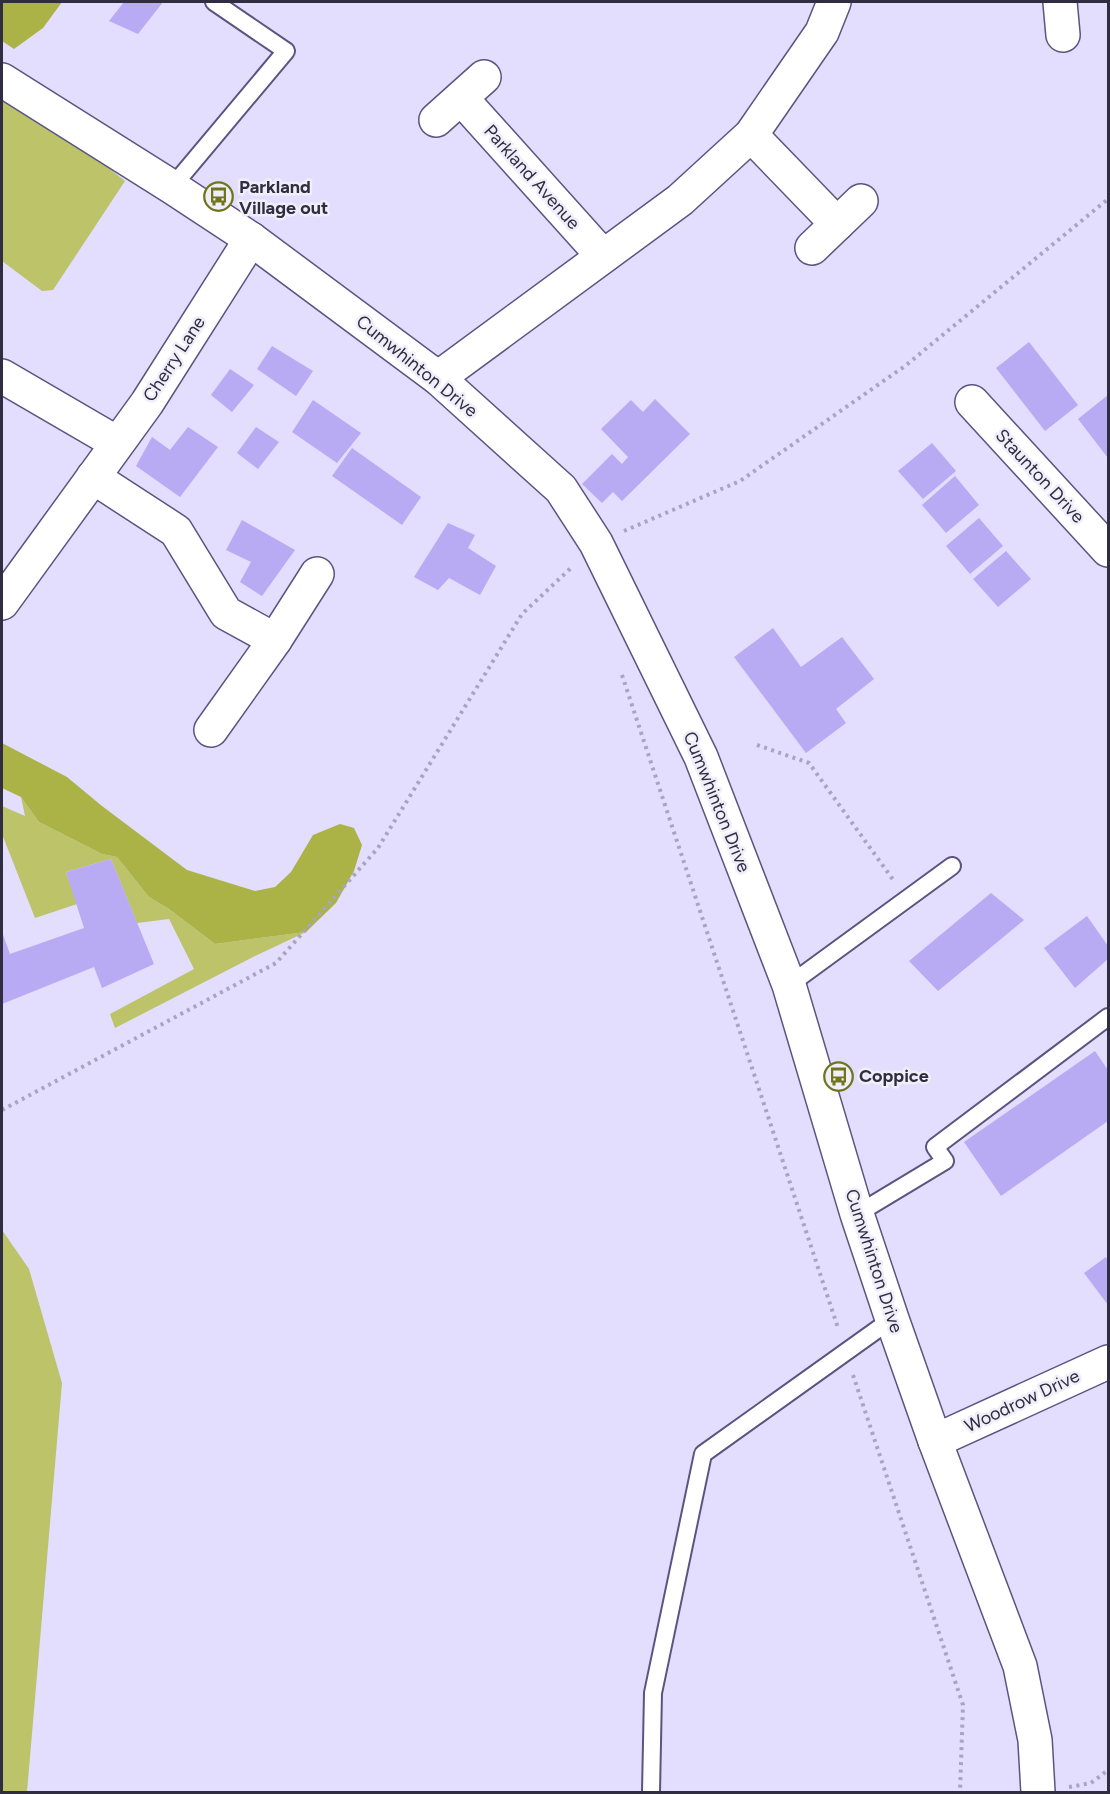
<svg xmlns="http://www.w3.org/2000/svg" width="1110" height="1794" font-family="Figtree,sans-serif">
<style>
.green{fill:#bcc369}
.forest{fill:#abb347}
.building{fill:#b9aaf4}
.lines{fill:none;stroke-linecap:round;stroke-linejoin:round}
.lane-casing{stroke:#5c5381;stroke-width:20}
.street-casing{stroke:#5c5381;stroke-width:36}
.path{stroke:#a9a4c1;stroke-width:4;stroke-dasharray:3 4.5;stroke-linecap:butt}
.lane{stroke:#fff;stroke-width:16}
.street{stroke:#fff;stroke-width:33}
.labels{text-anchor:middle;stroke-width:5;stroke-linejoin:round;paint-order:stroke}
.street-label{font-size:18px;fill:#312d41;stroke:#efeef9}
.poi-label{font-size:18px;font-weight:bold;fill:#312d41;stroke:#efeef9;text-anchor:start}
</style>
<rect width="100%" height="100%" fill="#e3ddfe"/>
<g class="green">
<polygon points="2,87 54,125 125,181 53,290 42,291 2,261"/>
<polygon points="21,797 39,822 102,854 117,857 149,897 169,909 215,944 306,932 253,957 115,1028 110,1014 194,969 169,919 137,923 111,859 66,872 77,904 35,918 2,834 2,806 25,816"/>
<polygon points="2,1230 29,1269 62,1383 27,1792 2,1792"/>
</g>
<g class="forest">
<polygon points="2,2 62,2 43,28 14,49 2,41"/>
<polygon points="2,743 67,777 102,806 187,870 255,891 275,887 291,872 313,835 340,824 354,828 362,845 354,871 336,903 306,932 215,944 169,909 149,897 117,857 102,854 39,822 21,797 2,788"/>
</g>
<g class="building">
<polygon points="124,2 163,2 138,34 109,21"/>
<polygon points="1029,342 1078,405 1045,431 996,368"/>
<polygon points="272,346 313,371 296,396 257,369"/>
<polygon points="230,369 254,385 232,412 211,395"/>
<polygon points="1108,395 1108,458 1078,419"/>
<polygon points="655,399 690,434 622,501 613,492 602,503 582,484 612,454 622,464 628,457 601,429 631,400 643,412"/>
<polygon points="313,400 361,433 337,463 292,432"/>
<polygon points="188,427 218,447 180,497 136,466 152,437 170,450"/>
<polygon points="256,427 279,442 258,469 237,453"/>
<polygon points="932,443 956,471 923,499 898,471"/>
<polygon points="352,448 421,497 402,525 332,476"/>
<polygon points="955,476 979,505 946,533 922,505"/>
<polygon points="979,518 1003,546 970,574 946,546"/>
<polygon points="242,520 295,550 262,596 240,582 251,562 226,550"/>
<polygon points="448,523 475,535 468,548 496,566 480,595 449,578 438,590 414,577"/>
<polygon points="1006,551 1031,579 998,607 973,579"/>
<polygon points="773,628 801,667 842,637 874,679 836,709 846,723 806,753 734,657"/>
<polygon points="111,859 154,964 102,988 94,967 2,1004 2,932 10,954 84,928 66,872"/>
<polygon points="991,893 1024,920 938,991 909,961"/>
<polygon points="1087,916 1108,946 1108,959 1075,988 1044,948"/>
<polygon points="1095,1051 1108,1070 1108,1121 1001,1196 964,1142"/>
<polygon points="1106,1257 1108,1261 1108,1305 1084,1273"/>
</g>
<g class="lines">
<defs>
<g id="lane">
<polyline points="172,187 286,51 214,2"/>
<polyline points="789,985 952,866"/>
<polyline points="857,1214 945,1161 935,1147 1108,1017"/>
<polyline points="651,1792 653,1693 703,1454 892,1319"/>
</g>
<g id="street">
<polyline points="1060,2 1063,35"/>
<polyline points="2,80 172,187 251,239 438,378 561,489 596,543 701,757 789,985 857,1214 892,1319 935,1441 1020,1666 1035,1740 1038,1792"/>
<polyline points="461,98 603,256"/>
<polyline points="436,120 484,77"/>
<polyline points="751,135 837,224"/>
<polyline points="812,248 861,201"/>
<polyline points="2,376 117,443"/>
<polyline points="438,378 680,200 751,135 822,32 834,2"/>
<polyline points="972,402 1108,550"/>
<polyline points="93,477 176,531 226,613 275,640 317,574"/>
<polyline points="2,603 147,403 251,239"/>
<polyline points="211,730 275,640"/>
<polyline points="935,1441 1108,1362"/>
</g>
</defs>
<use href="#lane" class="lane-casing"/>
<use href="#street" class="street-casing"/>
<g class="path">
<polyline points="624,531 740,481 905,366 1108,199"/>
<polyline points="622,675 838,1328"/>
<polyline points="757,745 809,763 894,881"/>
<polyline points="2,1110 276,963 378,848 522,614 572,567"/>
<polyline points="853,1375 963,1705 960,1792"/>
<polyline points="1069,1787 1091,1783 1108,1770"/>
</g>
<use href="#lane" class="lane"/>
<use href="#street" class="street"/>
</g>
<defs>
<symbol id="bus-ring" viewBox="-11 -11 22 22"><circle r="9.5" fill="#efeef9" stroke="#70751d" stroke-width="1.5"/><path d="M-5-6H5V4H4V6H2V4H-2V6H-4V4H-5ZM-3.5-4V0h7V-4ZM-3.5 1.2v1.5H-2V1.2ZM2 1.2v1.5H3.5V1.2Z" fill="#70751d"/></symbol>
</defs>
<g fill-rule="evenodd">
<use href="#bus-ring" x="202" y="180" width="33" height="33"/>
<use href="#bus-ring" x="822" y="1060" width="33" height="33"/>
</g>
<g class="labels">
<g class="street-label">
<text transform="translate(532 177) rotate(48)" y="6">Parkland Avenue</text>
<text transform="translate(174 359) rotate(-57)" y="6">Cherry Lane</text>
<text transform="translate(417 366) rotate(39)" y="6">Cumwhinton Drive</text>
<text transform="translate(1040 476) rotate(47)" y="6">Staunton Drive</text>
<text transform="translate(717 802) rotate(68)" y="6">Cumwhinton Drive</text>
<text transform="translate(874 1261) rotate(72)" y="6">Cumwhinton Drive</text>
<text transform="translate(1022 1401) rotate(-25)" y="6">Woodrow Drive</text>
</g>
<g class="poi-label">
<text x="239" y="193">Parkland<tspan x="239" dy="21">Village out</tspan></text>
<text x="859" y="1082">Coppice</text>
</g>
</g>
<rect width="1110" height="1794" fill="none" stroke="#312d41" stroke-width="6"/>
</svg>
